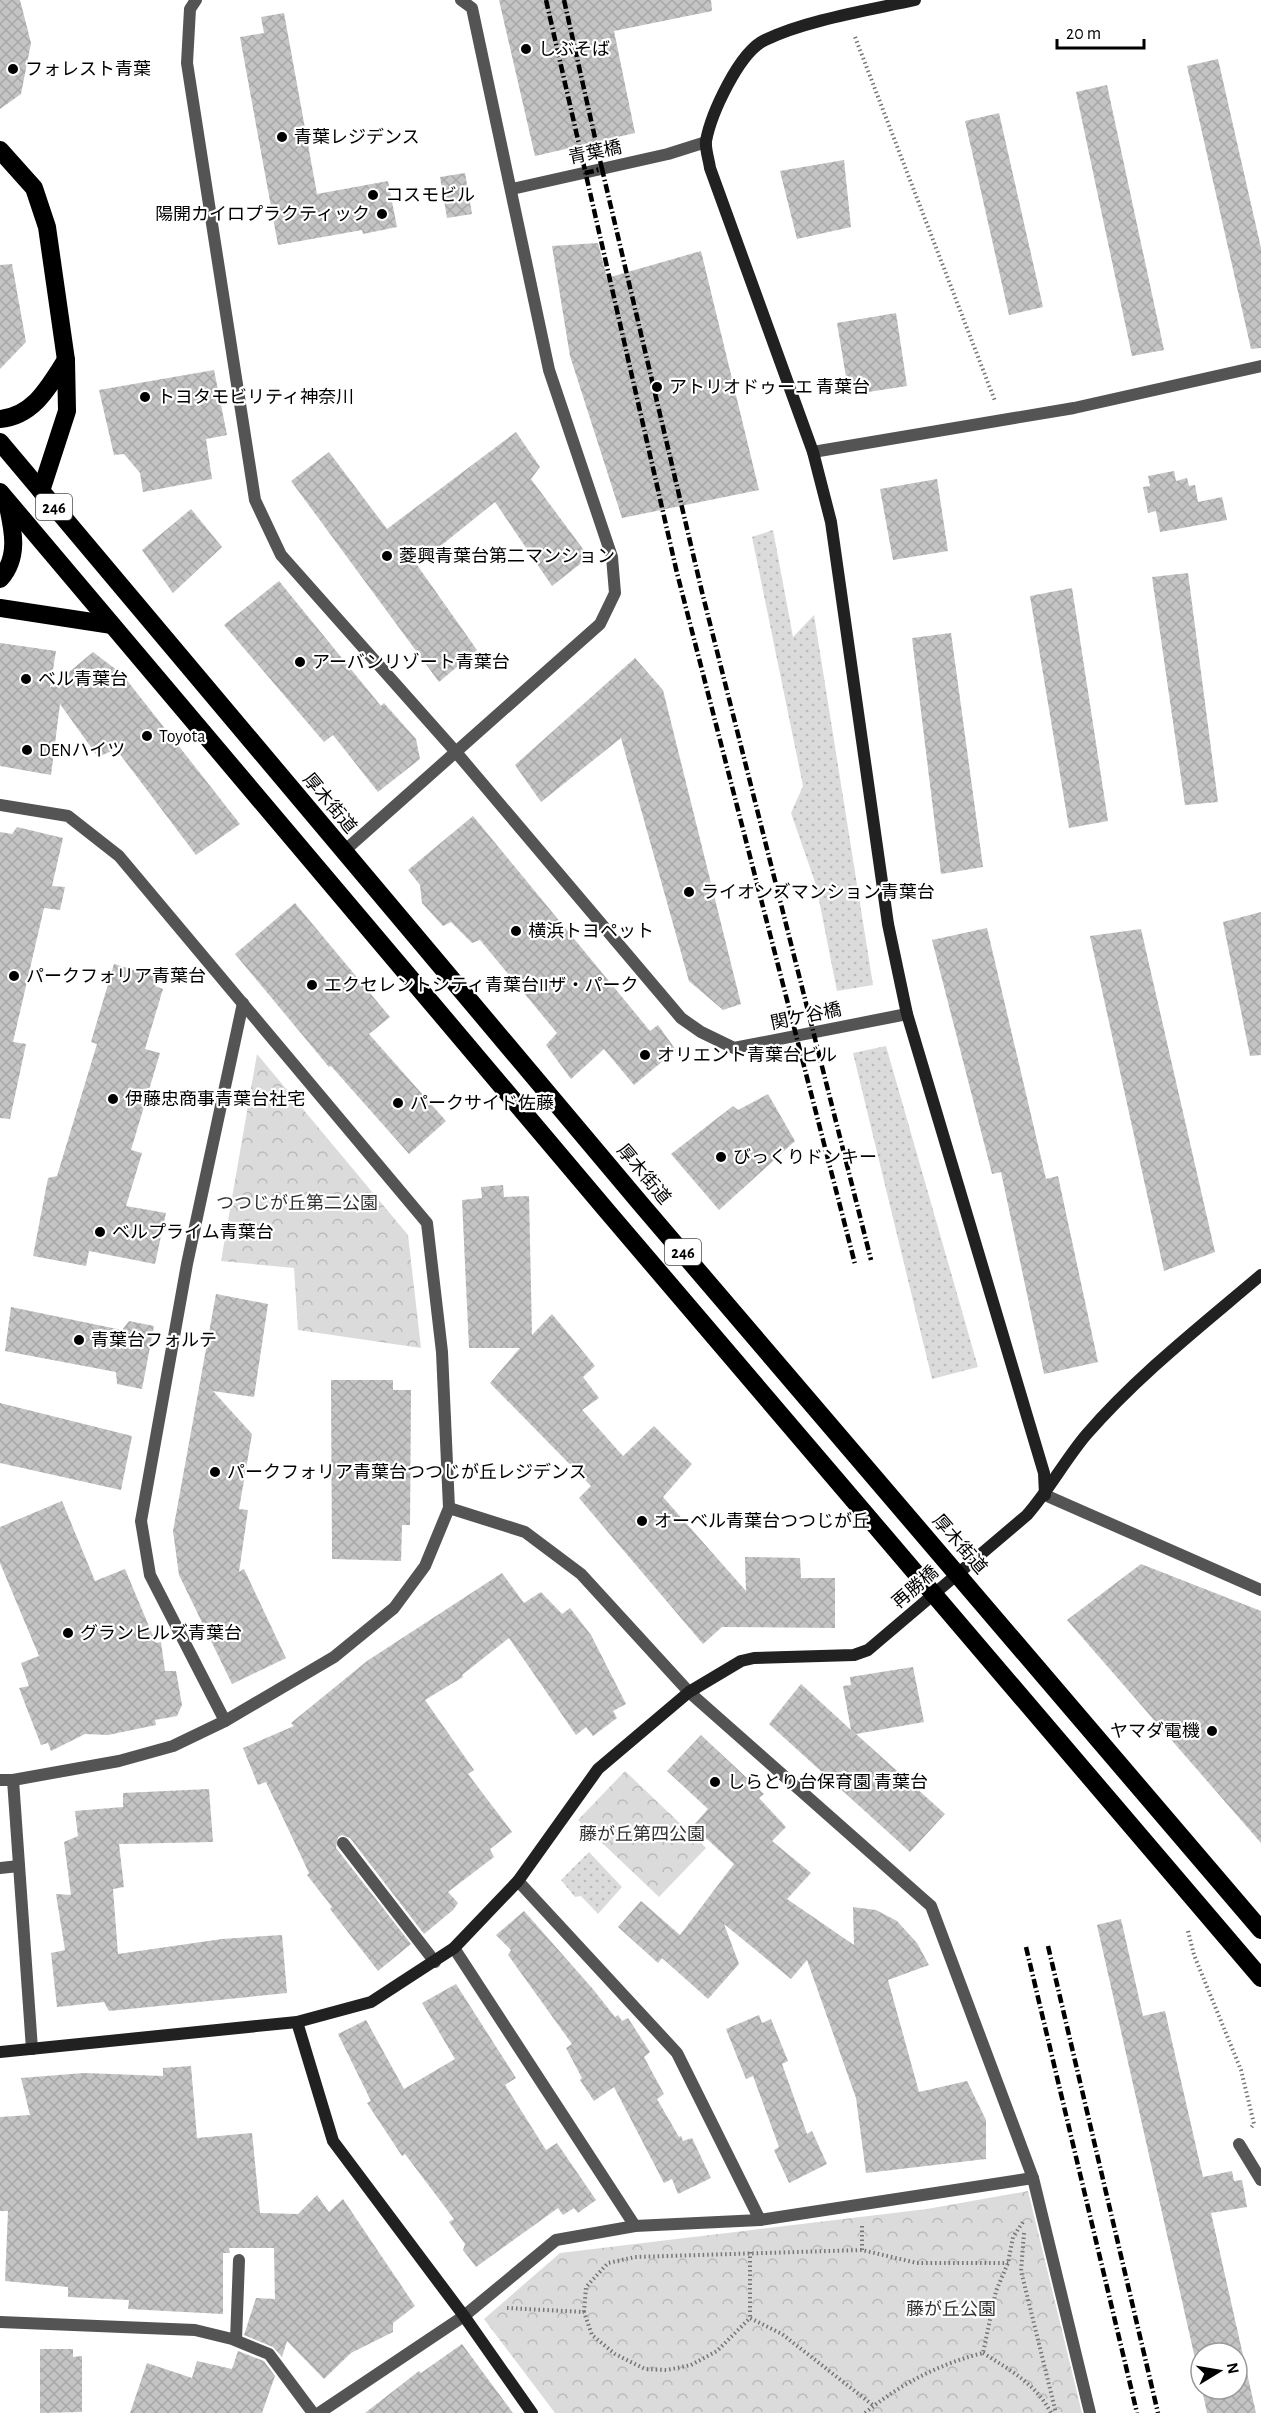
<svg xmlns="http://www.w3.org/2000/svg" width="1261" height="2413" font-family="'Alegreya Sans','Noto Sans JP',sans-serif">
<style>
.grass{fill:url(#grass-dots)}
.park{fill:url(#park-crowns)}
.building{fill:url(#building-cross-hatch)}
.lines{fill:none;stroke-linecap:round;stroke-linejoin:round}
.path{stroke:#767676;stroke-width:4;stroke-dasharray:1.5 3;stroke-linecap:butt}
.street{stroke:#545454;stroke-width:12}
.secondary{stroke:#212121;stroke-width:12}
.highway{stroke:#000;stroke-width:18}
.rail{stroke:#000;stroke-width:4.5;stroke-dasharray:9 3 1.5 3;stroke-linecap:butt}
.poi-dot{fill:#000;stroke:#fff;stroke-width:2}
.labels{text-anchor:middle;stroke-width:4.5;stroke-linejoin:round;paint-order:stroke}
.shield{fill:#fff;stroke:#4c4c4c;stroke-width:1.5}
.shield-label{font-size:16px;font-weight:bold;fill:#000}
.poi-label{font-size:18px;fill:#000;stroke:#fff;text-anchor:start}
.street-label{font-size:18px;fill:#000;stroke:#fff}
.park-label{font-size:18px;fill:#323232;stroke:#fff}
</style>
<defs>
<pattern id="grass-dots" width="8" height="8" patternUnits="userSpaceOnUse" patternTransform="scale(1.5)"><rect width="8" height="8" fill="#dbdbdb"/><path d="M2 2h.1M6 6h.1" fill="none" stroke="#bababa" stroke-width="1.8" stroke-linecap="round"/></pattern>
<pattern id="park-crowns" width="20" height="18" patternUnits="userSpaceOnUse" patternTransform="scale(1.5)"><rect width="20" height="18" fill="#dbdbdb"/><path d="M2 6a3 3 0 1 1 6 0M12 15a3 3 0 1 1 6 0" fill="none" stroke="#bababa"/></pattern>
<pattern id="building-cross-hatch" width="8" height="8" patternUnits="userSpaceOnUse" patternTransform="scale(1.5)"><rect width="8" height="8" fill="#c4c4c4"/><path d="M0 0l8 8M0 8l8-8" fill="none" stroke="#a7a7a7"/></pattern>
</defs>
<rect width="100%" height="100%" fill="#fff"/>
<g class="grass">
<polygon points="773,530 793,637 814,615 873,985 837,991 816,885 791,813 803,786 752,537"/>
<polygon points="886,1046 978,1367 932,1379 853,1053"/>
<polygon points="589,1852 622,1887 598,1914 581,1896 575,1897 561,1880"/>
</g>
<g class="park">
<polygon points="257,1054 408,1235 421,1348 298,1330 294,1268 221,1261"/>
<polygon points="625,1771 706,1848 659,1897 578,1820"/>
<polygon points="1028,2191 1082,2413 555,2413 484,2319 560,2253 927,2209"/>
</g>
<g class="building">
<polygon points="0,0 20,0 31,43 21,94 0,109"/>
<polygon points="499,0 711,0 712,11 614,31 635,133 535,156"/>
<polygon points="284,13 317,194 388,181 397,227 363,234 362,230 278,245 240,37 264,33 261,17"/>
<polygon points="1218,59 1261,248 1261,348 1251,349 1187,66"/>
<polygon points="1107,85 1164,350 1132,356 1076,92"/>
<polygon points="999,113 1043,307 1009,315 965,121"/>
<polygon points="844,160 851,227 797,239 780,171"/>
<polygon points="465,173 472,214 447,218 440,177"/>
<polygon points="598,243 607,278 701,251 759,490 622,518 570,356 552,246"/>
<polygon points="12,264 26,342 0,369 0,265"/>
<polygon points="896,313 907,386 849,395 837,323"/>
<polygon points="214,370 227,435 206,439 212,479 143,492 140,473 124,454 114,455 99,390"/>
<polygon points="516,432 540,467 531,479 589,557 552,586 495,502 417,565 477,650 439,682 291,481 329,452 387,529"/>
<polygon points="1174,471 1176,481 1187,478 1189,486 1195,485 1198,502 1222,497 1227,520 1160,532 1156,511 1148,513 1143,487 1150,486 1148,476"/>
<polygon points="937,479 948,551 893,560 880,489"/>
<polygon points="191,509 222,547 173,593 142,550"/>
<polygon points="1188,573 1218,802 1185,805 1152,577"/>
<polygon points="279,581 381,706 384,703 416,739 420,759 378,792 333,735 324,742 224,625"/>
<polygon points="1072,588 1108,821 1069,828 1030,596"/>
<polygon points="951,633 983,867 941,874 912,638"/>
<polygon points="0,643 56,651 50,688 93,652 122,674 240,824 196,855 116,749 98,757 60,704 51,775 0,766"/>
<polygon points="635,658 663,690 741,1004 723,1010 689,981 621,738 541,802 515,765"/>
<polygon points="473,816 650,1031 658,1025 676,1050 634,1085 604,1049 571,1079 546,1045 557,1033 480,940 472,943 451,922 443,926 422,903 420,885 408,870"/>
<polygon points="17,827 63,838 52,886 65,887 60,910 44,908 13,1042 26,1044 10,1119 0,1118 0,832 12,834"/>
<polygon points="295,903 390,1017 369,1034 446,1121 409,1154 331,1066 329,1067 235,954"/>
<polygon points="1261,912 1261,1055 1250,1056 1223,922"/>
<polygon points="987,928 1046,1179 1058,1176 1098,1362 1044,1374 1001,1172 992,1174 932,940"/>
<polygon points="1141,929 1215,1252 1164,1271 1090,936"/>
<polygon points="114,964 157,977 155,986 163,989 145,1049 160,1053 131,1150 142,1153 126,1206 166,1213 155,1264 89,1251 86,1266 33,1256 48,1178 57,1176 97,1044 91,1042"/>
<polygon points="768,1094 795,1141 719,1210 671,1154 733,1106 738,1110"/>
<polygon points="503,1185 504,1197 529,1196 532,1335 552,1314 595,1366 583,1377 599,1398 582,1410 623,1456 654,1426 692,1464 663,1497 746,1591 745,1557 800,1558 801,1578 835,1578 835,1628 722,1627 703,1644 579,1498 591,1486 490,1383 520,1348 469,1348 462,1200 482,1198 481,1187"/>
<polygon points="216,1294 268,1304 254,1397 213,1391 252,1434 239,1509 248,1510 239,1572 244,1569 286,1658 232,1684 179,1575 173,1531"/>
<polygon points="11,1307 122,1330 129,1321 154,1326 142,1389 117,1384 116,1372 5,1351"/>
<polygon points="331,1380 393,1380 393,1390 411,1390 410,1525 402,1525 401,1561 332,1559"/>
<polygon points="0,1403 132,1436 121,1490 0,1463"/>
<polygon points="62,1501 95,1581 125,1569 156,1643 161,1642 165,1671 176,1671 182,1705 177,1716 155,1720 156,1725 108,1735 85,1734 51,1751 48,1743 41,1745 19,1688 29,1686 21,1663 39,1656 0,1563 0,1527"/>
<polygon points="1141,1564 1261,1611 1261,1843 1067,1620"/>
<polygon points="502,1573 524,1603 541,1592 562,1614 570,1608 591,1635 626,1704 613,1711 617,1718 593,1736 586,1727 576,1735 509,1638 462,1675 463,1677 425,1700 474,1770 468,1774 512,1832 490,1849 494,1857 448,1892 458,1903 453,1910 424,1934 350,1838 342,1835 338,1837 336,1848 411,1944 378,1971 330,1909 332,1907 307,1875 309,1873 266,1782 258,1785 243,1748 294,1726 291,1723 367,1661"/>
<polygon points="913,1667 924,1722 856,1734 945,1814 910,1852 769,1724 801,1684 851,1730 843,1686 851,1685 850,1677"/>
<polygon points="701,1735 764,1794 759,1798 786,1827 772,1841 811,1873 787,1899 854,1945 853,1907 876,1910 897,1921 917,1943 929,1965 888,1980 919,2092 967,2081 986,2120 986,2159 866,2173 856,2098 807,1960 791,1979 724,1924 739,1964 708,1999 662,1958 658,1963 618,1927 641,1901 680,1935 734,1864 693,1826 708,1809 667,1771"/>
<polygon points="209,1789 213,1842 119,1844 124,1887 113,1889 118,1954 222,1939 282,1935 287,1993 109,2011 104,2002 57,2007 51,1953 65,1950 56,1894 71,1895 64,1842 78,1836 75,1811 123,1807 123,1793"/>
<polygon points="524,1911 592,1988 615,2017 618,2015 622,2021 628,2018 650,2052 644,2057 664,2094 657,2099 679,2137 681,2136 683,2141 692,2138 711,2178 678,2194 672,2179 664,2183 614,2087 594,2101 580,2080 582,2078 566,2048 572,2044 508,1955 511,1950 496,1935"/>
<polygon points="1121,1919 1143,2016 1165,2011 1203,2177 1232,2171 1234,2181 1242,2180 1247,2207 1211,2213 1256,2413 1207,2413 1202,2389 1237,2389 1237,2353 1201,2353 1201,2385 1097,1925"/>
<polygon points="456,1984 516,2078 505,2085 546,2150 557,2143 596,2200 578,2213 574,2208 563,2215 558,2208 476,2267 463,2250 465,2244 449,2222 454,2219 405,2154 402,2156 367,2103 371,2101 338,2034 366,2020 404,2089 455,2059 422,2003"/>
<polygon points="759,2015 762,2023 771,2019 788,2061 782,2064 807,2134 812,2131 827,2164 789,2183 774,2150 779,2147 753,2076 746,2079 726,2029"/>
<polygon points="191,2066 197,2138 252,2133 260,2213 298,2214 317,2195 329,2212 343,2199 415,2306 393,2323 393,2332 351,2353 324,2379 287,2341 282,2357 273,2347 244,2335 256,2298 275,2299 274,2248 229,2248 230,2253 223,2253 223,2314 128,2309 129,2300 68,2297 68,2287 5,2281 8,2211 0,2211 0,2117 30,2115 21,2078 84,2073 163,2076 163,2068"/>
<polygon points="462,2344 513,2413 365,2413 419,2371 421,2373"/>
<polygon points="40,2349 73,2349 73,2357 82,2356 82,2412 40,2413"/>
<polygon points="238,2351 264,2361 275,2376 262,2413 130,2413 147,2363 192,2378 197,2361 232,2369"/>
</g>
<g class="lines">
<g class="path">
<polyline points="855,37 995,401"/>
<polyline points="1188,1931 1194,1955 1241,2070 1254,2124 1250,2129"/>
<polyline points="1024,2233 1021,2271 1056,2413"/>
<polyline points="862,2250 862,2223"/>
<polyline points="750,2252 750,2318"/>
<polyline points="507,2308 584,2312 592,2335 615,2354 645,2369 667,2370 691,2365 717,2351 750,2318 782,2334 874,2406"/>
<polyline points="584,2312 586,2287 608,2263 635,2257 862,2250 917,2263 1008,2263"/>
<path d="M 983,2353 C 1010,2370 1036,2384 1051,2413"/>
<path d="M 865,2413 C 900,2384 939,2364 983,2353 L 996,2291 L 1008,2263 L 1013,2237 L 1023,2222"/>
</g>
<g class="street">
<polyline points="196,0 190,9 187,63 255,500 281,555 455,751 681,1018 701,1032 734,1048 907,1014"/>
<polyline points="512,189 668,154 706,142"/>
<polyline points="813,452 1074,408 1261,366"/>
<polyline points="0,805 68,816 119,856 427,1223 442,1352 449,1508 425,1566 394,1608 334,1657 225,1721 173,1746 119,1761 13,1780 0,1780"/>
<polyline points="343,852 600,624 615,593 612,557 549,370 472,8 461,0"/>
<polyline points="1045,1495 1261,1590"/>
<polyline points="449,1508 525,1532 581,1574 689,1692 931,1906 1033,2178 1090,2413"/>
<polyline points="225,1721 150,1575 141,1521 187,1264 243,1003"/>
<polyline points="13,1780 32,2049"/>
<polyline points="343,1843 435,1962"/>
<polyline points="0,1868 19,1866"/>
<polyline points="518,1881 677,2053 760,2220"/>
<polyline points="454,1948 635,2226"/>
<polyline points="1239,2144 1261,2180"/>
<polyline points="0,2322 195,2330 232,2339 269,2354 313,2413"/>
<polyline points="236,2340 239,2260"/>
<polyline points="319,2413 464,2316 556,2240 635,2226 760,2220 1033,2178"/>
</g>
<g class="secondary">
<path d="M 915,0 C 870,10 806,20 765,40 C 739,52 711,114 706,141 C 705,149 709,160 710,168 L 813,452 L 831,522 L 888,924 L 907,1014 L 1044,1473 L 1045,1495"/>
<polyline points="297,2022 333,2141 464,2316 532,2413"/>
<path d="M 0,2052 L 297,2022 L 371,2002 L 454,1948 L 518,1881 L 598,1769 L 689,1692 L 741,1661 L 754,1658 L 854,1655 L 868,1650 L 1027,1515 C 1049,1490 1065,1460 1086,1435 C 1138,1375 1201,1326 1261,1275"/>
</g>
<g class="highway">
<polyline points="0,150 34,188 47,227 66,360 67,411 41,491"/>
<path d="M 0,419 C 34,416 49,386 66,360"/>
<polyline points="0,442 640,1203 1261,1930"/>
<polyline points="0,492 607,1211 1261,1978"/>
<path d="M 0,579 C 20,557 13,529 7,502"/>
<polyline points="0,608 112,625"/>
</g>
<g class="rail">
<polyline points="546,0 677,573 855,1264"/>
<polyline points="564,0 602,169 595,170"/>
<polyline points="585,173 602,169 702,592 871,1260"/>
<polyline points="1048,1946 1158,2413"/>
<polyline points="1026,1947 1137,2413"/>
</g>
</g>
<g class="poi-dot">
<circle cx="526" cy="49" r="6"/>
<circle cx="13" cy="69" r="6"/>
<circle cx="282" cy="137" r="6"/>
<circle cx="373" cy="195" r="6"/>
<circle cx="382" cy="214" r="6"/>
<circle cx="657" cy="387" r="6"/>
<circle cx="145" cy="397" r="6"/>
<circle cx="387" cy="556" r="6"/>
<circle cx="300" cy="662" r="6"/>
<circle cx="26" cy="679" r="6"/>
<circle cx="147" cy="736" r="6"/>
<circle cx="27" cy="750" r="6"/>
<circle cx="689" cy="892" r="6"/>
<circle cx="516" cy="931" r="6"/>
<circle cx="14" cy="976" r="6"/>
<circle cx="312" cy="985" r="6"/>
<circle cx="645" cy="1055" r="6"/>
<circle cx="113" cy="1099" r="6"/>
<circle cx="398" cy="1103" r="6"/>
<circle cx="721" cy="1157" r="6"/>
<circle cx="100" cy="1232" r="6"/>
<circle cx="79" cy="1340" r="6"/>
<circle cx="215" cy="1472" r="6"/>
<circle cx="642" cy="1521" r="6"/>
<circle cx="68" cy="1633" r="6"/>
<circle cx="1212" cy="1731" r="6"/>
<circle cx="715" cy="1782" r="6"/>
</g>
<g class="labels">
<g class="shield">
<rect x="36" y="494" width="36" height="26" rx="4.5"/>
<rect x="665" y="1239" width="36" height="26" rx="4.5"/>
</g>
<g class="shield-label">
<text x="54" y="513">246</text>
<text x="683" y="1258">246</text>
</g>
<g class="poi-label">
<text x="538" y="55">しぶそば</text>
<text x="25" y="75">フォレスト青葉</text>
<text x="294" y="143">青葉レジデンス</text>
<text x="385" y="201">コスモビル</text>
<text x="370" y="220" text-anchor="end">陽開カイロプラクティック</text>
<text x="669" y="393">アトリオドゥーエ 青葉台</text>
<text x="157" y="403">トヨタモビリティ神奈川</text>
<text x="399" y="562">菱興青葉台第二マンション</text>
<text x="312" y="668">アーバンリゾート青葉台</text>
<text x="38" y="685">ベル青葉台</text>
<text x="159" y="742">Toyota</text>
<text x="39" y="756">DENハイツ</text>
<text x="701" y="898">ライオンズマンション青葉台</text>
<text x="528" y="937">横浜トヨペット</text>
<text x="26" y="982">パークフォリア青葉台</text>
<text x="324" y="991">エクセレントシティ青葉台IIザ・パーク</text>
<text x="657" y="1061">オリエント青葉台ビル</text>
<text x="125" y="1105">伊藤忠商事青葉台社宅</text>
<text x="410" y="1109">パークサイド佐藤</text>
<text x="733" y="1163">びっくりドンキー</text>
<text x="112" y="1238">ベルプライム青葉台</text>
<text x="91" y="1346">青葉台フォルテ</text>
<text x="227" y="1478">パークフォリア青葉台つつじが丘レジデンス</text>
<text x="654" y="1527">オーベル青葉台つつじが丘</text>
<text x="80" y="1639">グランヒルズ青葉台</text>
<text x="1200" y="1737" text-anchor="end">ヤマダ電機</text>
<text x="727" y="1788">しらとり台保育園 青葉台</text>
</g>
<g class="street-label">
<text transform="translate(595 152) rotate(-12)" y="6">青葉橋</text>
<text transform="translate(330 803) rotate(50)" y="6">厚木街道</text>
<text transform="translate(806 1016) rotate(-12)" y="6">関ケ谷橋</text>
<text transform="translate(644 1174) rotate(50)" y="6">厚木街道</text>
<text transform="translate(960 1544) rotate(49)" y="6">厚木街道</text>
<text transform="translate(915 1587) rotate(-41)" y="6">再勝橋</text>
</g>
<g class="park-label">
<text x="297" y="1209">つつじが丘第二公園</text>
<text x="642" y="1840">藤が丘第四公園</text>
<text x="951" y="2315">藤が丘公園</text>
</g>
</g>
<g transform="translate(1219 2371) rotate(79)"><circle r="28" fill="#ffffff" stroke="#999999" stroke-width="1.5"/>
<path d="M0-4.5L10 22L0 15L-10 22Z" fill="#000000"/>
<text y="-9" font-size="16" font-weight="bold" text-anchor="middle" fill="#000000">N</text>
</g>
<path d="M1057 39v9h87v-9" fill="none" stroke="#000000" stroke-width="3"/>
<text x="1066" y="39" font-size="18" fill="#000000" stroke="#ffffff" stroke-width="4.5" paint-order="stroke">20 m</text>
</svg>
